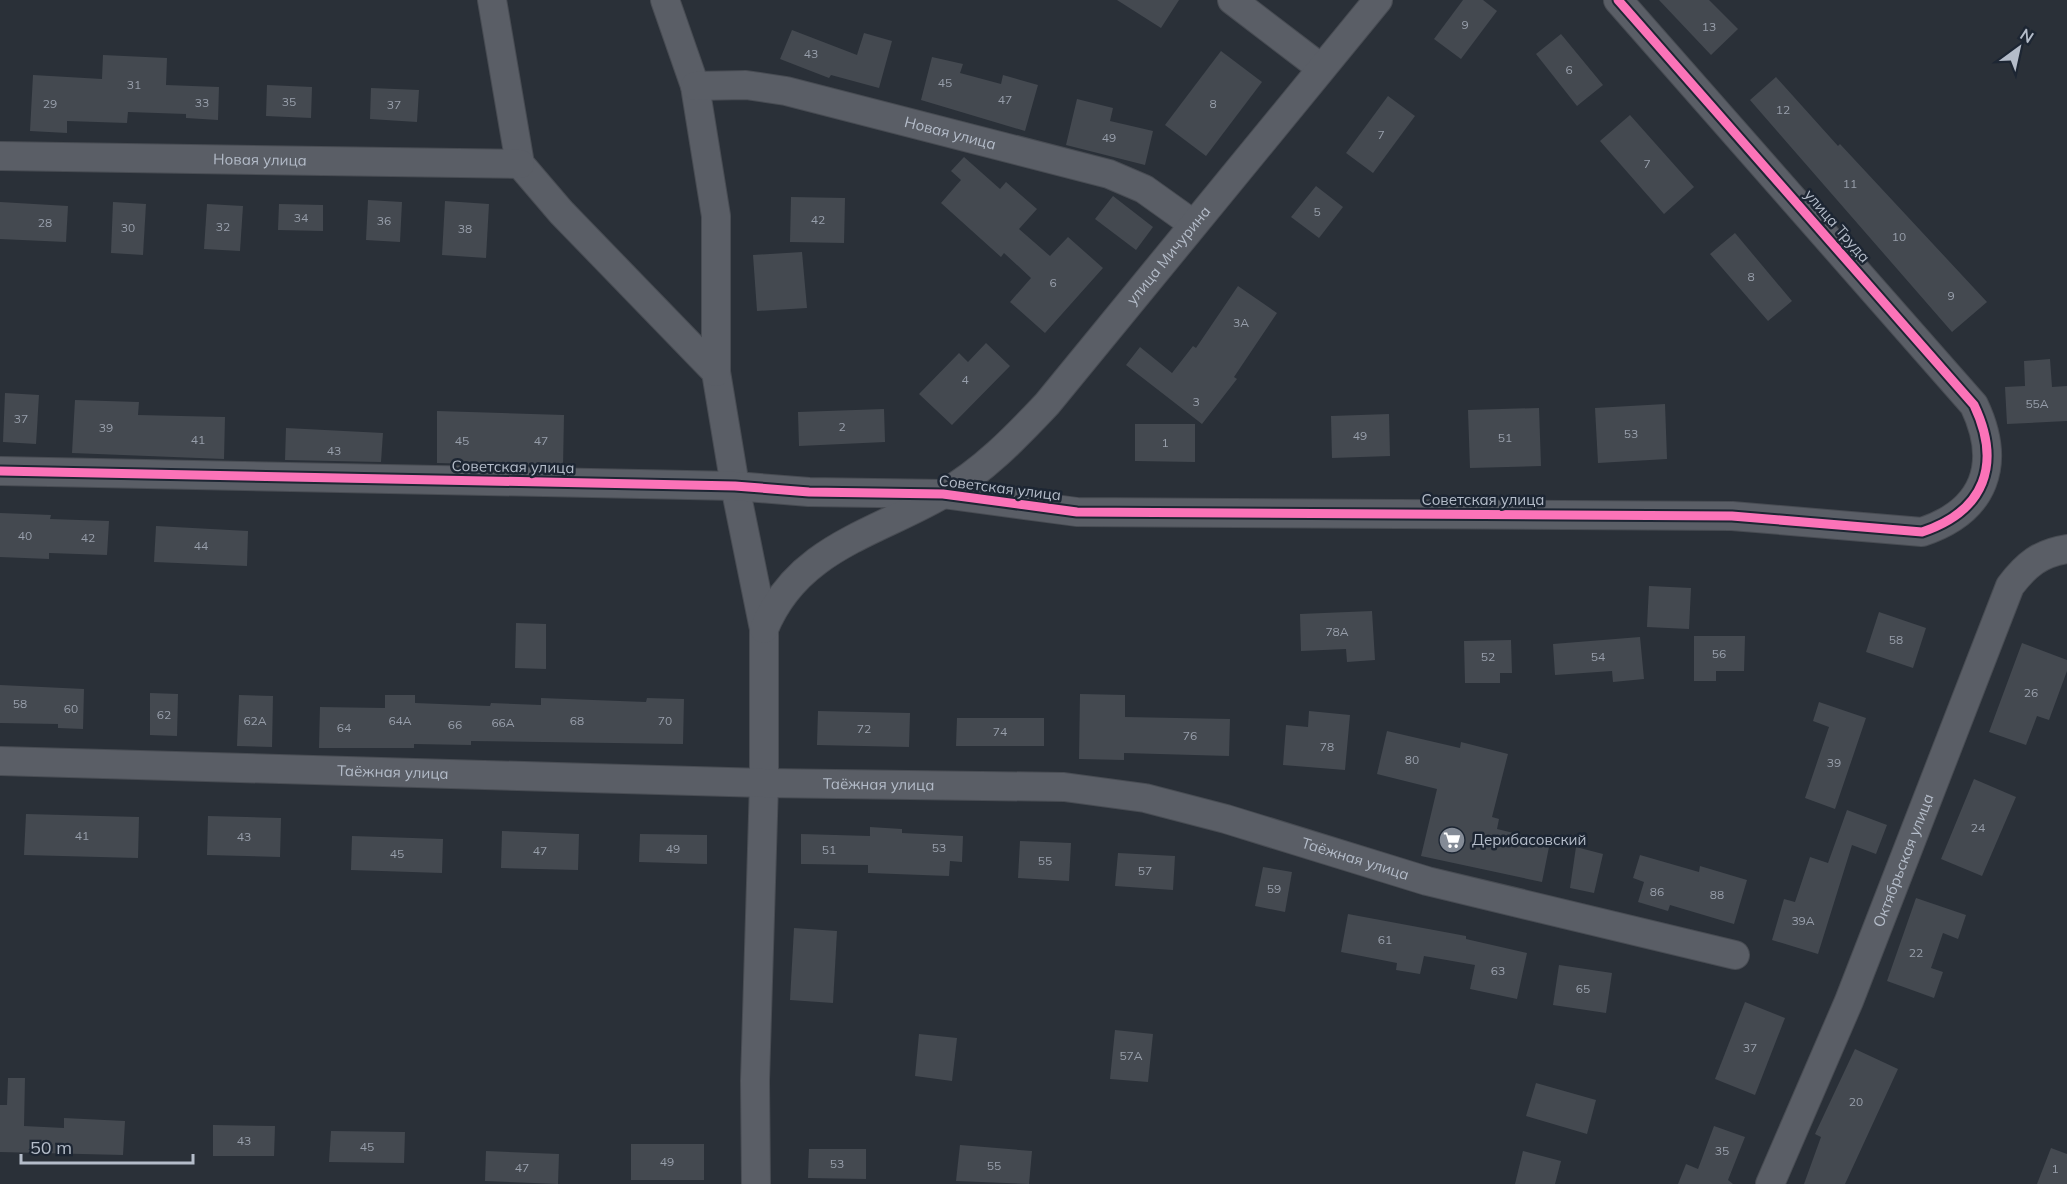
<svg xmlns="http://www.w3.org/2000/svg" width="2067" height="1184" font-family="Mulish,sans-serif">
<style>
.building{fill:#444950}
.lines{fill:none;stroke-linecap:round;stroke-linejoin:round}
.minor-casing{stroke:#484c53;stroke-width:30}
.minor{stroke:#5a5e66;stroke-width:28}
.cycleway-casing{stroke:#1d2633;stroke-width:13}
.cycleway{stroke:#fb73b8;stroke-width:9}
.labels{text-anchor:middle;stroke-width:5;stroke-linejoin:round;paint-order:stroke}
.number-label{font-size:12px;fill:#989fab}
.street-label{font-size:15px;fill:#b4bcc9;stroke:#1d2633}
.poi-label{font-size:15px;fill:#b4bcc9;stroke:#1d2633;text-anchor:start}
</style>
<rect width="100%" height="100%" fill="#2a3038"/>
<g class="building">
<polygon points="1117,0 1179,0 1161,28"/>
<polygon points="1463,0 1483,0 1497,11 1461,59 1434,39"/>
<polygon points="1659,0 1709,0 1738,29 1711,55"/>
<polygon points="792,30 857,55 864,33 892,41 879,88 831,75 829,78 780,59"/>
<polygon points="1561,34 1603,85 1577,106 1536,54"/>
<polygon points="1221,51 1262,82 1206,156 1165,125"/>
<polygon points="103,55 167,58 166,85 219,87 218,120 186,118 186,114 128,112 127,123 67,121 67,133 30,131 33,75 102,79"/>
<polygon points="932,57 963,64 960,73 1001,84 1003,75 1038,85 1025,131 921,100"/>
<polygon points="1776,77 1838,146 1840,144 1987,302 1952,332 1750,100"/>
<polygon points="267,85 312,87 311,118 266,116"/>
<polygon points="371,88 419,90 417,122 370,119"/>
<polygon points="1388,96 1415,116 1373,173 1346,153"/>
<polygon points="1077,99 1113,108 1110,121 1153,131 1145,165 1066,145"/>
<polygon points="1630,115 1694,187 1664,214 1600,141"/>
<polygon points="964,157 1000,189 1006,182 1037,209 1019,229 1050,256 1068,237 1103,268 1045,333 1010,302 1031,278 1004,253 1001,257 941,203 961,180 951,171"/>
<polygon points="1316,186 1343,207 1319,238 1291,217"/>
<polygon points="1113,196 1153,227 1136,250 1095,219"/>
<polygon points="791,197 845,198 844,243 790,242"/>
<polygon points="368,200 402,202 400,242 366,240"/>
<polygon points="445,201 489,204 486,258 442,255"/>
<polygon points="0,202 68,206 66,242 0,239"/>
<polygon points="113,202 146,204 143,255 111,253"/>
<polygon points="207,204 243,206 240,251 204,249"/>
<polygon points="279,204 323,205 323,231 278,230"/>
<polygon points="1735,233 1792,301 1768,321 1710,254"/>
<polygon points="802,252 807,308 757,311 753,255"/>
<polygon points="1238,286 1277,313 1234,377 1237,379 1202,424 1126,365 1140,347 1172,373 1193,346 1196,348"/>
<polygon points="986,343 1010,366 952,425 919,394 959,353 968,362"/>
<polygon points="2050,359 2052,387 2067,386 2067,421 2007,424 2005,387 2025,386 2024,361"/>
<polygon points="5,393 39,395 36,444 3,442"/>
<polygon points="75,400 139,402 138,415 225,417 224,459 72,453"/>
<polygon points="1665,404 1667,459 1598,463 1595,408"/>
<polygon points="1539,408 1541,466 1470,468 1468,410"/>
<polygon points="884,409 885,442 799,446 798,412"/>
<polygon points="437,411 564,415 563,466 437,463"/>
<polygon points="1389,414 1390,456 1332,458 1331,416"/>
<polygon points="1135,424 1195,424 1195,462 1135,461"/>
<polygon points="286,428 383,433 381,462 285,460"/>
<polygon points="0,513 51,515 50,519 109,521 107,555 49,553 49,559 0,557"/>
<polygon points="156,526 248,531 247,566 154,562"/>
<polygon points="1649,586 1691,588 1689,629 1647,627"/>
<polygon points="1372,611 1375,660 1347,662 1346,649 1301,651 1300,614"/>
<polygon points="1879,612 1926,628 1913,668 1866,652"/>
<polygon points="516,623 546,624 546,669 515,668"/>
<polygon points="1694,636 1745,636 1744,671 1716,671 1716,681 1694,681"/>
<polygon points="1640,637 1644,679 1613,682 1612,671 1555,675 1553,644"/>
<polygon points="1511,640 1512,673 1500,673 1500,683 1465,683 1464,641"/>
<polygon points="2022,643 2067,660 2067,671 2049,720 2037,716 2026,745 1989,732"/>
<polygon points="0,685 84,689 83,729 58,728 58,724 0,723"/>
<polygon points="150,693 178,694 177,736 150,735"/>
<polygon points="1080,694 1125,695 1125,717 1230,719 1229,756 1124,753 1124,760 1079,759"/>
<polygon points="239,695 273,696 272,747 237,746"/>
<polygon points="385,695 415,695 415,703 490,706 491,703 541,705 541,698 646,702 647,698 684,699 683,744 471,741 471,745 414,744 414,748 319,748 320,707 385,708"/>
<polygon points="1819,702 1866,718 1835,809 1805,798 1829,727 1813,721"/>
<polygon points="818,711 910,713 909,747 817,745"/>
<polygon points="1309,711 1350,715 1345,770 1283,765 1286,725 1308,727"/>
<polygon points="957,718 1044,718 1044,746 956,746"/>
<polygon points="1387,731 1460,748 1461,742 1508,754 1492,817 1499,819 1497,829 1550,842 1542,882 1421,856 1437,789 1377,774"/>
<polygon points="1974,779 2016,797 1982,876 1941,859"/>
<polygon points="1847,810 1887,825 1876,854 1852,845 1818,954 1772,940 1784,899 1795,902 1810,857 1828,863"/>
<polygon points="26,814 139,817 138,858 24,855"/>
<polygon points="208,816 281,818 280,857 207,855"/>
<polygon points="870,827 902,829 902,833 963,836 962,862 950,861 949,876 868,873 868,865 801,864 801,834 870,836"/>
<polygon points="502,831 579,834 578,870 501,868"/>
<polygon points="640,834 707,835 707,864 639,862"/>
<polygon points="352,836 443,839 442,873 351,870"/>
<polygon points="1020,841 1071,843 1069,881 1018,878"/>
<polygon points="1576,847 1603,854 1594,893 1570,888"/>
<polygon points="1118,853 1175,856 1173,890 1115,886"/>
<polygon points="1640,855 1699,872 1700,866 1747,880 1734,924 1670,905 1668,911 1638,902 1644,882 1633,878"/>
<polygon points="1263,867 1292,872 1285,912 1255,906"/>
<polygon points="1916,898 1966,915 1958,939 1943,933 1931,968 1943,972 1934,998 1887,981"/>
<polygon points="1348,914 1466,936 1466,939 1527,953 1517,999 1470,989 1475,965 1424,956 1420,974 1396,970 1397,963 1341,952"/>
<polygon points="794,928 837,931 833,1003 790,1000"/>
<polygon points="1559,965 1612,973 1606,1013 1553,1005"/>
<polygon points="1745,1002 1785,1018 1755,1095 1715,1079"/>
<polygon points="1115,1030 1153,1034 1148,1082 1110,1079"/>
<polygon points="919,1034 957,1038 952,1081 915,1076"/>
<polygon points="1855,1049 1898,1069 1845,1184 1804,1184 1821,1137 1815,1134"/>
<polygon points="8,1078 25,1078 24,1126 64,1128 64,1118 125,1121 123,1155 0,1152 0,1105 7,1105"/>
<polygon points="1536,1083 1596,1100 1587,1134 1526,1116"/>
<polygon points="213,1125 275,1126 274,1156 213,1156"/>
<polygon points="1714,1126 1745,1137 1728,1180 1733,1184 1678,1184 1686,1164 1698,1169"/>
<polygon points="331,1131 405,1132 404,1163 329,1162"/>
<rect x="631" y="1144" width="73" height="36"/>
<polygon points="960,1145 1032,1151 1029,1184 956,1181"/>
<polygon points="2051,1148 2067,1154 2067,1184 2037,1184"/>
<polygon points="809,1149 866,1149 866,1179 808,1178"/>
<polygon points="486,1151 559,1154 558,1184 485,1181"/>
<polygon points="1523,1151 1561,1161 1555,1184 1515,1184"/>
</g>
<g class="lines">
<defs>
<g id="minor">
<polyline points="492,0 520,164 561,212 716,372 735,486 764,629 764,783 755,1081 756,1184"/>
<polyline points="665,0 695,86 716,216 716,372"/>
<polyline points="1232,0 1321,68"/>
<path id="s1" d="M 695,86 L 746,85 L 786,91 L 1109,174 L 1144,189 L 1193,224"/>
<path id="s2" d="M 0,156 L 520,164"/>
<path d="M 0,471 L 735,486 L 809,492 L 943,494 L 1077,512 L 1732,516 L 1922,532 C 1985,511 2002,464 1974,405 L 1618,0"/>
<path id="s3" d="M 764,629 C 797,548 874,534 943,494 C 983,471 1015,438 1047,404 L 1378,0"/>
<path id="s4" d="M 0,761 L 764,783 L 1064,787 L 1145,798 L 1226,819 L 1427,881 L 1735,955"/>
<path id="s5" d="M 1770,1184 L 1849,1001 L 2010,586 C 2026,565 2040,553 2067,549"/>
</g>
</defs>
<use href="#minor" class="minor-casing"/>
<use href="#minor" class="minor"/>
<defs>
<path id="cycleway" d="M 0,471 L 735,486 L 809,492 L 943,494 L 1077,512 L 1732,516 L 1922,532 C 1985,511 2002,464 1974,405 L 1618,0"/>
</defs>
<use href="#cycleway" class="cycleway-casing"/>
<use href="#cycleway" class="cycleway"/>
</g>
<defs>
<symbol id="supermarket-disc" viewBox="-11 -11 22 22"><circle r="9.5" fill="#848b96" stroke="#1d2633"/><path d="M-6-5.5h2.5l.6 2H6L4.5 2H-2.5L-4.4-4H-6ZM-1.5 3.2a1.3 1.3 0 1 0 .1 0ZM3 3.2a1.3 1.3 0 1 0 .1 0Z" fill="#fff"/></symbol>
</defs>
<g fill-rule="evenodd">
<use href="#supermarket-disc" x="1437" y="825" width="30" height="30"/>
</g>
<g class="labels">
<g class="number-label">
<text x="1465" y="29">9</text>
<text x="1709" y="31">13</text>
<text x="811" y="58">43</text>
<text x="1569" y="74">6</text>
<text x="945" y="87">45</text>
<text x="134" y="89">31</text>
<text x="1005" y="104">47</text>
<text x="289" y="106">35</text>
<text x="202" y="107">33</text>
<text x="50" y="108">29</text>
<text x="1213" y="108">8</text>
<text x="394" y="109">37</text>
<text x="1783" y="114">12</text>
<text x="1381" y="139">7</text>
<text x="1109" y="142">49</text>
<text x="1647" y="168">7</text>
<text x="1850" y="188">11</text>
<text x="1317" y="216">5</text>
<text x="301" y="222">34</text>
<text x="818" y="224">42</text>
<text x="384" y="225">36</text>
<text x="45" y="227">28</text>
<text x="223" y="231">32</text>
<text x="128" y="232">30</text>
<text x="465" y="233">38</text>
<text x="1899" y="241">10</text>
<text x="1751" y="281">8</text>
<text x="1053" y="287">6</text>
<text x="1951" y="300">9</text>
<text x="1241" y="327">3А</text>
<text x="965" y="384">4</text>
<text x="1196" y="406">3</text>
<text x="2037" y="408">55А</text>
<text x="21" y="423">37</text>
<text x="842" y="431">2</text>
<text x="106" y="432">39</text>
<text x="1631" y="438">53</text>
<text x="1360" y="440">49</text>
<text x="1505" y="442">51</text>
<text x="198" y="444">41</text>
<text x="462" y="445">45</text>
<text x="541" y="445">47</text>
<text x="1165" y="447">1</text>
<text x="334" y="455">43</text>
<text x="25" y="540">40</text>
<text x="88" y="542">42</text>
<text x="201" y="550">44</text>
<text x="1337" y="636">78А</text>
<text x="1896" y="644">58</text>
<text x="1719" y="658">56</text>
<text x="1488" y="661">52</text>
<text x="1598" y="661">54</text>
<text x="2031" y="697">26</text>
<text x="20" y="708">58</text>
<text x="71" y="713">60</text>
<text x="164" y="719">62</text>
<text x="255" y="725">62А</text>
<text x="400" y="725">64А</text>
<text x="577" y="725">68</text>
<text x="665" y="725">70</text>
<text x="503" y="727">66А</text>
<text x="455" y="729">66</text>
<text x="344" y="732">64</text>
<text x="864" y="733">72</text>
<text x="1000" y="736">74</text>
<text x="1190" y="740">76</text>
<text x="1327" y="751">78</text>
<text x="1412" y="764">80</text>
<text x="1834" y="767">39</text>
<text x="1978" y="832">24</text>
<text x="82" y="840">41</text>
<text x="244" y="841">43</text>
<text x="939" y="852">53</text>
<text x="673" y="853">49</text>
<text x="829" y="854">51</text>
<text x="540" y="855">47</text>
<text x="397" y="858">45</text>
<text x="1045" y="865">55</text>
<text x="1145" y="875">57</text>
<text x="1274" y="893">59</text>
<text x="1657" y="896">86</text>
<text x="1717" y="899">88</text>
<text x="1803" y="925">39А</text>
<text x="1385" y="944">61</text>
<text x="1916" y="957">22</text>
<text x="1498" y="975">63</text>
<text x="1583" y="993">65</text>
<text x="1750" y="1052">37</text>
<text x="1131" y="1060">57А</text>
<text x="1856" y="1106">20</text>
<text x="244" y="1145">43</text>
<text x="367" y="1151">45</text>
<text x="1722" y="1155">35</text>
<text x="667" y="1166">49</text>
<text x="837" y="1168">53</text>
<text x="994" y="1170">55</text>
<text x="522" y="1172">47</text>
<text x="2055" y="1173">1</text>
</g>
<g class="street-label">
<text dy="5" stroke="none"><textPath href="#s1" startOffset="261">Новая улица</textPath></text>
<text dy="5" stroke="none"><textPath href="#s2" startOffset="260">Новая улица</textPath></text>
<text transform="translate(1837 226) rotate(49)" y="5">улица Труда</text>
<text dy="5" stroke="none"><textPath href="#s3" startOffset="560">улица Мичурина</textPath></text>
<text transform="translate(513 467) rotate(1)" y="5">Советская улица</text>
<text transform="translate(1000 488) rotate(7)" y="5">Советская улица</text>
<text x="1483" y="505">Советская улица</text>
<text dy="5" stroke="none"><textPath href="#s4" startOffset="393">Таёжная улица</textPath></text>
<text dy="5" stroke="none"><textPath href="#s4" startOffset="879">Таёжная улица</textPath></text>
<text dy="5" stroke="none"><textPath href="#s4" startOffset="1365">Таёжная улица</textPath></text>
<text dy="5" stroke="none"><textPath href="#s5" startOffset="350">Октябрьская улица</textPath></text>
</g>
<g class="poi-label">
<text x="1472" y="845">Дерибасовский</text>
</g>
</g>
<g transform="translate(2019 48) rotate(33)" stroke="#1d2633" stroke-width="4.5" paint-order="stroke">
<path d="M0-4.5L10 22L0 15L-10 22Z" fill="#b4bcc9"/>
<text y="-9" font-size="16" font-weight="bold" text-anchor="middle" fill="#b4bcc9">N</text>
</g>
<path d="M21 1154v9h172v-9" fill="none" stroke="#b4bcc9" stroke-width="3"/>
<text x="30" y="1154" font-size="18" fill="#b4bcc9" stroke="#1d2633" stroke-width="4.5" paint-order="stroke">50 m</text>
</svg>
